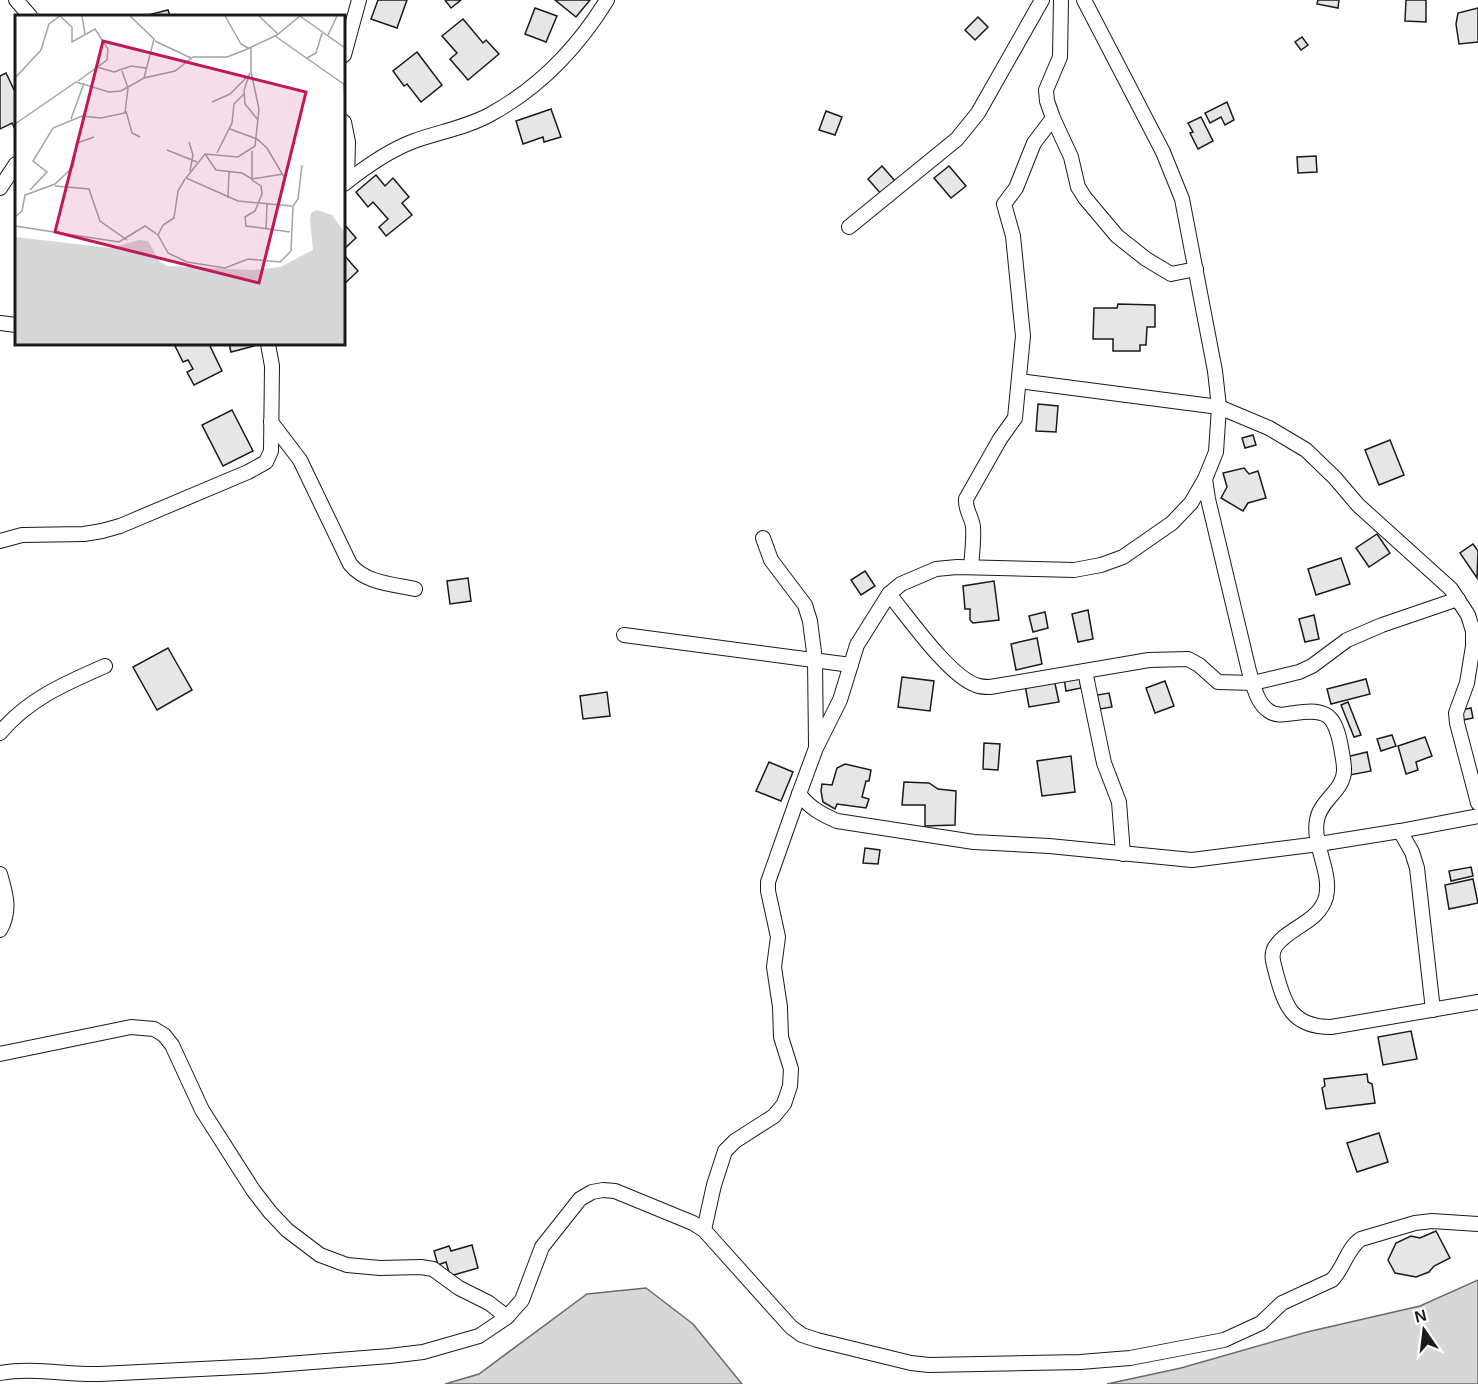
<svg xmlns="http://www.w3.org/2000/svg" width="1478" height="1384" font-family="Helvetica,sans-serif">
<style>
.water{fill:#d7d7d7;stroke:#6a6a6a;stroke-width:1.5}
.building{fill:#e6e6e6;stroke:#1a1a1a;stroke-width:1.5}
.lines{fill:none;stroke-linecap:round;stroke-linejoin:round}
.minor-casing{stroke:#1a1a1a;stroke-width:16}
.minor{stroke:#fff;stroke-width:14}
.inset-road{fill:none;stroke:#a3a3a3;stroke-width:1.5}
.view{fill:#c2185b;fill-opacity:0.15;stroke:#c2185b;stroke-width:3}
.inset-edge{fill:none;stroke:#1a1a1a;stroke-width:3}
</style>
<rect width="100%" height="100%" fill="#fff"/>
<g class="water">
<polygon points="1478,1280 1478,1384 1107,1384 1181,1368 1307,1332 1420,1306"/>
<polygon points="646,1288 693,1324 742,1384 445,1384 479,1374 587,1294"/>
</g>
<g class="building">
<polygon points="378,0 407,0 397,28 371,19"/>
<polygon points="445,0 461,0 451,8"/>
<polygon points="555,0 590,0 576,17"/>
<polygon points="1318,0 1339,0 1338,8 1317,4"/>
<polygon points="1406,0 1426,0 1426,22 1405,21"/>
<polygon points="535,8 557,16 546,42 525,34"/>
<polygon points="1478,8 1478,42 1459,44 1456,24 1458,13"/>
<polygon points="168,10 170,16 148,16 148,15"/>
<polygon points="978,17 988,27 975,40 965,30"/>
<polygon points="463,19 483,43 486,40 499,54 468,80 450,59 457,53 442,36"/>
<polygon points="1302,37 1308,45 1301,50 1295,42"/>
<polygon points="417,52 442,85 421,102 407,84 404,86 393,71"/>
<polygon points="6,73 16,94 16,129 15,129 12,123 0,129 0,76"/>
<polygon points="1227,102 1234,120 1225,125 1221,117 1210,123 1205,113"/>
<polygon points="551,109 561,137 544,142 543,137 523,144 516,121"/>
<polygon points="826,111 842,117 835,135 819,130"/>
<polygon points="1201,117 1213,141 1198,149 1190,133 1193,132 1188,123"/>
<polygon points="1316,156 1317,172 1298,173 1297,157"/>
<polygon points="882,166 895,181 881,194 868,179"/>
<polygon points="949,166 966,186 951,198 934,178"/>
<polygon points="376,175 385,186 393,178 409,197 402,203 412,215 386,236 379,227 388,219 373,202 368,207 356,192"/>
<polygon points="344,224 356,238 344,249"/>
<polygon points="344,255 358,271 344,284"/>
<polygon points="1118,304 1155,305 1155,327 1147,327 1146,345 1140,345 1140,351 1113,351 1113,339 1093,339 1094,308 1117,308"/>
<polygon points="181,344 209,344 222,371 194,385 187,372 193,369 188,360 183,362 175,346"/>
<polygon points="229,344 253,344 254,346 231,352"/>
<polygon points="1038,404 1058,406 1056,432 1036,431"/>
<polygon points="232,410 253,451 223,466 202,425"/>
<polygon points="1253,435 1256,445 1245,448 1242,438"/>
<polygon points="1390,440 1404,475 1379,485 1365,450"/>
<polygon points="1244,468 1249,474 1258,471 1266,498 1248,503 1243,511 1221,498 1227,487 1223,473"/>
<polygon points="1377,534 1390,553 1369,567 1356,548"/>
<polygon points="1473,544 1478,551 1477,578 1460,553"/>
<polygon points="1341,558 1350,584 1316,595 1308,569"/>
<polygon points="865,571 875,586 861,595 851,580"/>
<polygon points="468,578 471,601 450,604 447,581"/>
<polygon points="994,581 999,620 973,623 970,620 970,609 965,609 963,586"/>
<polygon points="1088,610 1093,639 1078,642 1072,614"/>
<polygon points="1045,612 1048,628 1033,632 1029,616"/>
<polygon points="1314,615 1319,639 1305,642 1299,619"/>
<polygon points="1037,638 1042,664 1016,670 1011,644"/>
<polygon points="168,648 192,690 157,710 133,667"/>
<polygon points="1079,676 1081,688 1066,691 1064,678"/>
<polygon points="902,677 934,681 930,711 898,707"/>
<polygon points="1054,679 1059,702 1029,707 1025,685"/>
<polygon points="1366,679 1370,694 1331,704 1327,689"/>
<polygon points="1165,681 1174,706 1155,713 1146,688"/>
<polygon points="607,692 610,716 583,719 580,696"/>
<polygon points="1109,693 1112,707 1100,709 1097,695"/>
<polygon points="1348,702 1361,735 1354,737 1341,705"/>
<polygon points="1471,708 1473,718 1463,720 1461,710"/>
<polygon points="1392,735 1396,746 1381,751 1377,739"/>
<polygon points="1425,737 1432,756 1416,762 1418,770 1406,774 1398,746"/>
<polygon points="984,743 1000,744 998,770 983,769"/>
<polygon points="1367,752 1371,771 1350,775 1346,757"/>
<polygon points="1071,756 1075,792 1042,796 1037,761"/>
<polygon points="769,762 793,772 781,801 756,791"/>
<polygon points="845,764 871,770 869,781 866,781 862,797 869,799 866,808 837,804 835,809 823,802 821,791 822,784 832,785 837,768"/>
<polygon points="904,782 929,783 938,789 956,791 955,825 925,826 925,805 902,805"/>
<polygon points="865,848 880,850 878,864 863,863"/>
<polygon points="1471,867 1473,876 1451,881 1449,871"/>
<polygon points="1473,879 1478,903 1449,909 1445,885"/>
<polygon points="1411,1031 1417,1059 1383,1065 1378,1037"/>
<polygon points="1367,1074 1368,1082 1372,1084 1375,1103 1326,1109 1322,1088 1325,1086 1324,1079"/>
<polygon points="1379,1133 1388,1162 1357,1172 1347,1143"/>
<polygon points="1436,1231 1450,1258 1434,1266 1429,1272 1416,1277 1395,1273 1388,1260 1396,1243 1411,1236 1420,1238"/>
<polygon points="472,1245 478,1268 450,1276 446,1262 438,1265 434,1251 449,1246 451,1251"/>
</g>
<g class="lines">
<defs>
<g id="minor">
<polyline points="16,0 30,16"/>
<polyline points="1061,0 1060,57 1046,90 1047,101 1053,118 1071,157 1078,187 1085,198 1117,236 1146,259 1171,274 1196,269"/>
<path d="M 1084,0 L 1163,152 L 1182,199 L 1215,371 L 1219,407 L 1216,452 L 1205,479 L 1191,503 L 1172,523 L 1123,557 L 1101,565 L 1074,570 L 957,567 L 936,569 L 901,584 L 889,594 L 857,645 L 840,700 L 816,748 L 799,794 C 810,808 821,814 837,821 L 974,842 L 1049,846 L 1192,860 L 1319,844 L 1400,831 L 1478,816"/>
<polyline points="344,55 359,0"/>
<polyline points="344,122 348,142 347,181"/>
<path d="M 344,184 C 364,168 390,150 414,141 C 439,132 468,127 491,114 C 540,87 578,47 607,0"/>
<polyline points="0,188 16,164"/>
<polyline points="849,227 957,139 978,113 1042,0"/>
<polyline points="0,323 16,325"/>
<polyline points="1019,381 1219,407 1269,428 1306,450 1335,478 1358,505 1451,589 1468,615 1473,631 1473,646 1467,683 1456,713 1457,723 1478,803"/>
<path d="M 271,422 L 300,460 L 350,564 C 365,583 392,584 415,589"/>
<path d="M 1205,479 L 1208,499 L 1249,671 C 1253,684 1257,704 1269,711 C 1277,717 1286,714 1295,713 C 1327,708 1335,715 1341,747 C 1342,754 1344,762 1344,769 C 1345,790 1320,800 1317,820 C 1312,844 1332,872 1326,897 C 1319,923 1288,927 1275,947 C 1270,956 1274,964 1276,973 C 1285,1007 1293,1027 1331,1027 L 1478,1002"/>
<polyline points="763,538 771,560 805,605 810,621 815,660 816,745"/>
<polyline points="0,541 22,535 84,534 102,531 120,526 248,472 266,462 271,451 272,366 268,344"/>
<path d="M 971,567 C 972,554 974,540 973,527 C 972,517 965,510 966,499 L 1000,439 L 1015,418 L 1023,336 L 1013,236 L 1004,204 L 1016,188 L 1034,143 L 1053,118"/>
<path d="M 889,594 C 908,617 949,676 976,685 C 980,687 986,687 990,687 L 1149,660 L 1188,659 L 1199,665 L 1218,682 L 1253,683 L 1299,672 L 1312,666 L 1347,640 L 1382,625 L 1458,599"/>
<polyline points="624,635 851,665"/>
<polyline points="1085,671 1104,763 1119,802 1123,854"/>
<path d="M 0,733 C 28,699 66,683 105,666"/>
<polyline points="1400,831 1412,852 1417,868 1433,1010"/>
<path d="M 0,874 C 6,894 11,911 0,930"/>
<polyline points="0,1054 131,1027 154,1029 164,1035 172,1045 202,1110 253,1190 270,1212 287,1230 320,1255 347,1265 380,1268 421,1267 433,1269 459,1288 489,1303 507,1317"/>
<polyline points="704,1230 714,1185 725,1151 735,1141 774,1116 784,1104 790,1086 791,1069 781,1037 780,1007 774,967 778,937 768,891 768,882 799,794"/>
<path d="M 0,1373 C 33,1367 67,1375 100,1374 L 261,1366 L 390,1356 L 423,1352 L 479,1336 L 507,1317 L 522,1300 L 542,1247 L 580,1199 L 592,1192 L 603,1190 L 615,1191 L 693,1223 L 704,1230 L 791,1327 L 802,1335 L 817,1340 L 911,1363 L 929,1365 L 1080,1362 L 1130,1358 L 1224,1340 L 1261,1323 L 1282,1303 L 1332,1280 C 1344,1268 1347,1248 1361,1239 L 1415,1223 L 1432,1221 L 1478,1224"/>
</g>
</defs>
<use href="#minor" class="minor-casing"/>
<use href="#minor" class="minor"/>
</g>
<g transform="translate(15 15)">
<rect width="330" height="330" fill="#fff"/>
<path d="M 302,195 L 317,200 L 330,218 L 330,329 L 0,329 L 0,222 L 96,233 L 124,225 L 133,226 L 145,247 L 152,251 L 239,255 L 265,252 L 298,235 L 295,205 L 296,198 Z" fill="#d7d7d7"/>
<path class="inset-road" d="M 67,1 L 70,19M 115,1 L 139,24 L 129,63M 210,1 L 226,29 L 233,33M 244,1 L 263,19M 285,1 L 330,33M 313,20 L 322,1M 260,21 L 330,70M 140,26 L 176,43M 236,32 L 236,57 L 244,94 L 240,131 L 223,142 L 190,139 L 171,163 L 223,186 L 277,191M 292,43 L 301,38 L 307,18M 82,52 L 99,57 L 116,51 L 131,53M 235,58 L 229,75 L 230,89 L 243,105M 0,63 L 26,35 L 34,9 L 45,1 L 57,12 L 57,27 L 80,14 L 93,34 L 92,45 L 63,66M 329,70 L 330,91M 197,87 L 215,79 L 234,60M 111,96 L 117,118 L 125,122M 56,104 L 69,68M 0,109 L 61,67 L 94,77 L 106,76 L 129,63 L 160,56 L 178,42 L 212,42 L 230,35 L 262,20 L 285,1M 215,114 L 242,124 L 252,133 L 269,162 L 264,190M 174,127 L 178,140 L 175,156M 152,135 L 182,147M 237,136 L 237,165 L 246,171 L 247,179 L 240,196 L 230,202 L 231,211 L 275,217M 202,138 L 217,108 L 219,89 L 229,79M 190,139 L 201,155 L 227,158 L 237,164 L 268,159M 40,171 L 74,174 L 85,206 L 112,225M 15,175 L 32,157 L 18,146 L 38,113 L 67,101 L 86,103 L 110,98 L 113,73 L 107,56M 213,183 L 214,156M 0,202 L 7,196 L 10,180 L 40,169 L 58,152 L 62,128 L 79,122M 0,211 L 104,227 L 130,211 L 143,220 L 153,238 L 172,247 L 210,253 L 233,244 L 265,247 L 276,236 L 278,191 L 283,184 L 287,150M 251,214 L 252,189M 143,220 L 148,210 L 159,203 L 163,176 L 170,164"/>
<path class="view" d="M 88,26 L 291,77 L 244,268 L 40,217 Z"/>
<rect width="330" height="330" class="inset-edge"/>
</g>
<g transform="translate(1424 1330) rotate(346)" stroke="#ffffff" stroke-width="4.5" paint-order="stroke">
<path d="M0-4.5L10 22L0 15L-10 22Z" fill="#1a1a1a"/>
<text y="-9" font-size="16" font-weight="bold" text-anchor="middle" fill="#1a1a1a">N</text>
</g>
</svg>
